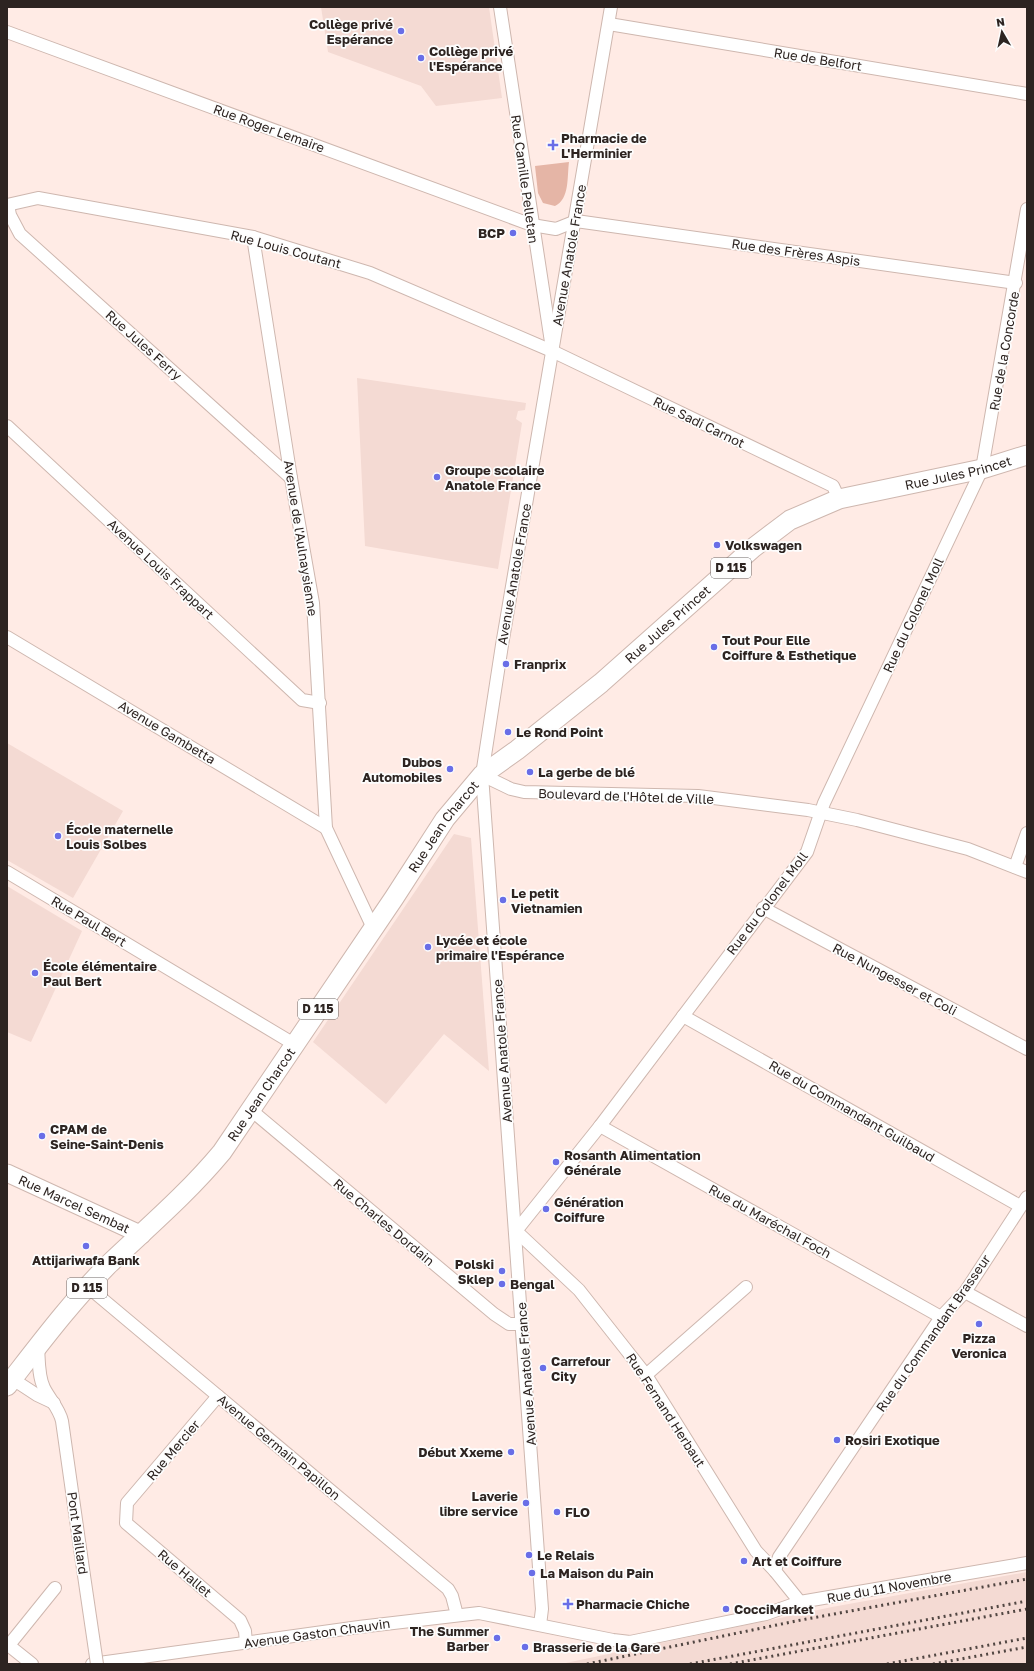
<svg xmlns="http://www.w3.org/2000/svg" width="1034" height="1671" font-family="'Golos Text',sans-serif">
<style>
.built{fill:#f4dad3}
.green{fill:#e5b5a6}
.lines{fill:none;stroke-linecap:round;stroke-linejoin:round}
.street-casing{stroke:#ceb7af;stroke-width:14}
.secondary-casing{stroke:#ceb7af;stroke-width:19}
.primary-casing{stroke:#ceb7af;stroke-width:21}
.street{stroke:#fff;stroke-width:12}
.secondary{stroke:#fff;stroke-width:17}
.primary{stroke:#fff;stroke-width:19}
.rail{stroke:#514642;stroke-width:3;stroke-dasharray:2 4;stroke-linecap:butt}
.street-bridge-casing{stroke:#ceb7af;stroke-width:14;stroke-linecap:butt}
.street-bridge{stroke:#fff;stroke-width:12}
.poi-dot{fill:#696ee7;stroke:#fdfdfd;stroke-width:1.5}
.labels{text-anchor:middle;stroke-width:3.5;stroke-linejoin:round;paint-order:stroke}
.shield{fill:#fdfdfd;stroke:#6b6563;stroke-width:1}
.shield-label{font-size:12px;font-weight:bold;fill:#2d2421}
.poi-label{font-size:13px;font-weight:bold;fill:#2d2421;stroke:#fdfdfd;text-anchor:start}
.street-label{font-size:13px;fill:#2d2421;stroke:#fdfdfd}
</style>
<rect width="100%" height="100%" fill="#ffebe5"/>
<g class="built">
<polygon points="321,7 489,7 502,98 436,106 421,86 328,52"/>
<polygon points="357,378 526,403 525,410 518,411 516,419 522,423 498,569 365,546"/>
<polygon points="7,743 123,811 73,898 7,860"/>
<polygon points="454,834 471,838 489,1071 444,1034 386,1104 313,1042"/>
<polygon points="7,886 82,931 31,1042 7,1032"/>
<polygon points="1027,1572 1027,1664 561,1664 832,1607"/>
</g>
<path class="green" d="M 569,162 C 567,176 570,199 555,206 L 543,203 L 538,193 L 535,166 Z"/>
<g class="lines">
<defs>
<g id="street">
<polyline points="500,7 551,342"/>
<polyline points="609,24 1027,94"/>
<polyline points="7,32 532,225 556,229 576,221 1016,283"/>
<polyline points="7,205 38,198 253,237 370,273 552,351 833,486 839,499"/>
<polyline points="8,205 10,215 20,234 291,478"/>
<polyline points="253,237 291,478 313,603 326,828 373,928"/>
<polyline points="7,426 302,700 320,703"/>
<polyline points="7,637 326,828"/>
<polyline points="482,775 511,789 524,792 698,796 808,810 857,820 968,849 1027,872"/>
<polyline points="1015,867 1027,833"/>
<polyline points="7,872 294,1044"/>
<polyline points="763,908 1027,1049"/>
<polyline points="683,1016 1020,1206"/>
<polyline points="251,1110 494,1314 509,1324 521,1324"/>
<polyline points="600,1126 941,1317"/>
<polyline points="516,1231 600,1126 807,852 824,803 982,469 1027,209"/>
<polyline points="516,1231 579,1290 646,1375 756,1551 775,1571 800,1602"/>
<polyline points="88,1287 448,1589 452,1596 457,1615"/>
<polyline points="965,1292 1027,1326"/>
<path d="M 38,1346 C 39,1359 38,1376 44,1388 C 50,1400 59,1408 62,1421 L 82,1562"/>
<polyline points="646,1375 746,1287"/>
<polyline points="8,1376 37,1395 54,1403"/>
<polyline points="218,1396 127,1503 126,1523 240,1620 245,1631 246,1643"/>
<polyline points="775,1571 779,1557 941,1317 965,1292 1027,1197"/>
<polyline points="540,1625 542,1609 482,775 502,645 611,7"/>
<polyline points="7,1644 32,1664"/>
<polyline points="9,1645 55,1588"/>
<polyline points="92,1664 359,1627 479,1613 613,1640 630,1642 766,1614 800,1602 1027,1563"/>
</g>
<g id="secondary">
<path id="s1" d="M 7,1173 L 142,1235"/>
</g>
<g id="primary">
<path id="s2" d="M 7,1386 C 39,1345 71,1302 108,1265 C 148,1227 187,1194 222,1152 L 394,898 L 445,819 L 482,775 L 517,750 L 601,683 L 753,548 L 790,520 L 839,499 L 982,469 L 1027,455"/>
</g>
</defs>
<use href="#street" class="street-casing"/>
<use href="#secondary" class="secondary-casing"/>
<use href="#primary" class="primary-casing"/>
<use href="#street" class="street"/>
<use href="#secondary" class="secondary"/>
<use href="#primary" class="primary"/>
<g class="rail">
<polyline points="587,1664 801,1620 1027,1579"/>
<polyline points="690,1664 1027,1601"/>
<polyline points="730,1664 1027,1609"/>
<polyline points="887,1664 1027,1638"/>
<polyline points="933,1664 1027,1647"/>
</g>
<defs>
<polyline id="street-bridge" points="82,1562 97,1664"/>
</defs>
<use href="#street-bridge" class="street-bridge-casing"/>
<use href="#street-bridge" class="street-bridge"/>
</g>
<g class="poi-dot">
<circle cx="401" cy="31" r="4"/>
<circle cx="421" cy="58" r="4"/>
<path d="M551 139h4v4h4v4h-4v4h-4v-4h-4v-4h4z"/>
<circle cx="513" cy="233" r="4"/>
<circle cx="437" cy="477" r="4"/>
<circle cx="717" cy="545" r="4"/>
<circle cx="714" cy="647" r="4"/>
<circle cx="506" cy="664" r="4"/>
<circle cx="508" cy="732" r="4"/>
<circle cx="450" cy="769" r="4"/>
<circle cx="530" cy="772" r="4"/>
<circle cx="58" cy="836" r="4"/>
<circle cx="503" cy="900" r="4"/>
<circle cx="428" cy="947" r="4"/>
<circle cx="35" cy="973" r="4"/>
<circle cx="42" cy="1136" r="4"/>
<circle cx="556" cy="1162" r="4"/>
<circle cx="546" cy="1209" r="4"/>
<circle cx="86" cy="1246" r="4"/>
<circle cx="502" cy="1271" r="4"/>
<circle cx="502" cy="1284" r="4"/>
<circle cx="979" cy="1324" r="4"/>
<circle cx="543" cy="1368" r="4"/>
<circle cx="837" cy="1440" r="4"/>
<circle cx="511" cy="1452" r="4"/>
<circle cx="526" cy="1503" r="4"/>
<circle cx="557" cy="1512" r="4"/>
<circle cx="529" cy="1555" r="4"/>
<circle cx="744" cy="1561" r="4"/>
<circle cx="532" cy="1573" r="4"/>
<path d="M566 1598h4v4h4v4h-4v4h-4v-4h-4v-4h4z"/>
<circle cx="726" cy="1609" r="4"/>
<circle cx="497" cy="1638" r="4"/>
<circle cx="525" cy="1647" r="4"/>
</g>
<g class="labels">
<g class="shield">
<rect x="711" y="558" width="40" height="20" rx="3"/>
<rect x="298" y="999" width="40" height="20" rx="3"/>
<rect x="67" y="1278" width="40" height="20" rx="3"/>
</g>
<g class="shield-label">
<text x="731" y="572">D 115</text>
<text x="318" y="1013">D 115</text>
<text x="87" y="1292">D 115</text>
</g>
<g class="poi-label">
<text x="393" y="29" text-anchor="end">Collège privé<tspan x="393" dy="15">Espérance</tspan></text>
<text x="429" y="56">Collège privé<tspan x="429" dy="15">l'Espérance</tspan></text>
<text x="561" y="143">Pharmacie de<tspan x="561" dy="15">L'Herminier</tspan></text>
<text x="505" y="238" text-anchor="end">BCP</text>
<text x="445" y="475">Groupe scolaire<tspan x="445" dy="15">Anatole France</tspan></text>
<text x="725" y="550">Volkswagen</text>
<text x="722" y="645">Tout Pour Elle<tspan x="722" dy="15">Coiffure &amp; Esthetique</tspan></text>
<text x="514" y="669">Franprix</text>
<text x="516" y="737">Le Rond Point</text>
<text x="442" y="767" text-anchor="end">Dubos<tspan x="442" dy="15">Automobiles</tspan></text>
<text x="538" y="777">La gerbe de blé</text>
<text x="66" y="834">École maternelle<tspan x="66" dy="15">Louis Solbes</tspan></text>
<text x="511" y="898">Le petit<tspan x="511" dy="15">Vietnamien</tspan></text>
<text x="436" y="945">Lycée et école<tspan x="436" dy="15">primaire l'Espérance</tspan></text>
<text x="43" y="971">École élémentaire<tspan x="43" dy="15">Paul Bert</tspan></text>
<text x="50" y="1134">CPAM de<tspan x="50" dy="15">Seine-Saint-Denis</tspan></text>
<text x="564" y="1160">Rosanth Alimentation<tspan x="564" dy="15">Générale</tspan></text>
<text x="554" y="1207">Génération<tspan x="554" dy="15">Coiffure</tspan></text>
<text x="86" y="1265" text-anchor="middle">Attijariwafa Bank</text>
<text x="494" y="1269" text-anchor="end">Polski<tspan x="494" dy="15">Sklep</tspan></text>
<text x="510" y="1289">Bengal</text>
<text x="979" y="1343" text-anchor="middle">Pizza<tspan x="979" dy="15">Veronica</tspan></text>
<text x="551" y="1366">Carrefour<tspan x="551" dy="15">City</tspan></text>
<text x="845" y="1445">Rosiri Exotique</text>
<text x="503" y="1457" text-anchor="end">Début Xxeme</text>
<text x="518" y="1501" text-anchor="end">Laverie<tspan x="518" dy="15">libre service</tspan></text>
<text x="565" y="1517">FLO</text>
<text x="537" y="1560">Le Relais</text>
<text x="752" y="1566">Art et Coiffure</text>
<text x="540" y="1578">La Maison du Pain</text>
<text x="576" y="1609">Pharmacie Chiche</text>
<text x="734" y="1614">CocciMarket</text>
<text x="489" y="1636" text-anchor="end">The Summer<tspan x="489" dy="15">Barber</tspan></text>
<text x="533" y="1652">Brasserie de la Gare</text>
</g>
<g class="street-label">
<text transform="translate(818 59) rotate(9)" y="5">Rue de Belfort</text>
<text transform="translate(269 128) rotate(20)" y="5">Rue Roger Lemaire</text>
<text transform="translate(525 179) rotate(82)" y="5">Rue Camille Pelletan</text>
<text transform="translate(286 249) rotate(15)" y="5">Rue Louis Coutant</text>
<text transform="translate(796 252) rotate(8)" y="5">Rue des Frères Aspis</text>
<text transform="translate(569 255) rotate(-80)" y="5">Avenue Anatole France</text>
<text transform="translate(144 345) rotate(42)" y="5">Rue Jules Ferry</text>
<text transform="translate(1004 351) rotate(-80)" y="5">Rue de la Concorde</text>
<text transform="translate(699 422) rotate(26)" y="5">Rue Sadi Carnot</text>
<text dy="5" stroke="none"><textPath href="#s2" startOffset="1352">Rue Jules Princet</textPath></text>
<text transform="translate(301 538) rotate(81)" y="5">Avenue de l'Aulnaysienne</text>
<text transform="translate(161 569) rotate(43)" y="5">Avenue Louis Frappart</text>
<text transform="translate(514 574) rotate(-80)" y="5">Avenue Anatole France</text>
<text transform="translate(913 615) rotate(-65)" y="5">Rue du Colonel Moll</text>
<text dy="5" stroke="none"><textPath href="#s2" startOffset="1016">Rue Jules Princet</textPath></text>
<text transform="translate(167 732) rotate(31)" y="5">Avenue Gambetta</text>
<text transform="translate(626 796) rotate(2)" y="5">Boulevard de l'Hôtel de Ville</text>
<text dy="5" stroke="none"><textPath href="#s2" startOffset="712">Rue Jean Charcot</textPath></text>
<text transform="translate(767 903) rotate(-53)" y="5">Rue du Colonel Moll</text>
<text transform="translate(89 921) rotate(31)" y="5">Rue Paul Bert</text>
<text transform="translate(895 979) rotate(28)" y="5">Rue Nungesser et Coli</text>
<text transform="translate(502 1051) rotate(-94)" y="5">Avenue Anatole France</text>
<text dy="5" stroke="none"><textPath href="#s2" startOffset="388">Rue Jean Charcot</textPath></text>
<text transform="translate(852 1111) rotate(30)" y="5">Rue du Commandant Guilbaud</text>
<text dy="5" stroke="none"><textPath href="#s1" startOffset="74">Rue Marcel Sembat</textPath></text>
<text transform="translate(770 1221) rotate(29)" y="5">Rue du Maréchal Foch</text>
<text transform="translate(384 1222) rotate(40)" y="5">Rue Charles Dordain</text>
<text transform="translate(933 1333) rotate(-55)" y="5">Rue du Commandant Brasseur</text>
<text transform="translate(526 1374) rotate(-94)" y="5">Avenue Anatole France</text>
<text transform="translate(666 1410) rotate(57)" y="5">Rue Fernand Herbaut</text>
<text transform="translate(279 1447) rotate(40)" y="5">Avenue Germain Papillon</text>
<text transform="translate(173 1450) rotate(-50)" y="5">Rue Mercier</text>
<text transform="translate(78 1533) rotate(82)" y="5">Pont Maillard</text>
<text transform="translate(185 1573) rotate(40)" y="5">Rue Hallet</text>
<text transform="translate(889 1587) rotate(-10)" y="5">Rue du 11 Novembre</text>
<text transform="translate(317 1633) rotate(-8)" y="5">Avenue Gaston Chauvin</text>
</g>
</g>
<rect width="1034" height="1671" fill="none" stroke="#2d2421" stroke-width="16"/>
<g transform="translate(1002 32) rotate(351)" stroke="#fdfdfd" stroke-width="3" paint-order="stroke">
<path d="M0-3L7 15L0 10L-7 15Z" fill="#2d2421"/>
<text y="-6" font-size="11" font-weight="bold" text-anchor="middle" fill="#2d2421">N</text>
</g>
</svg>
